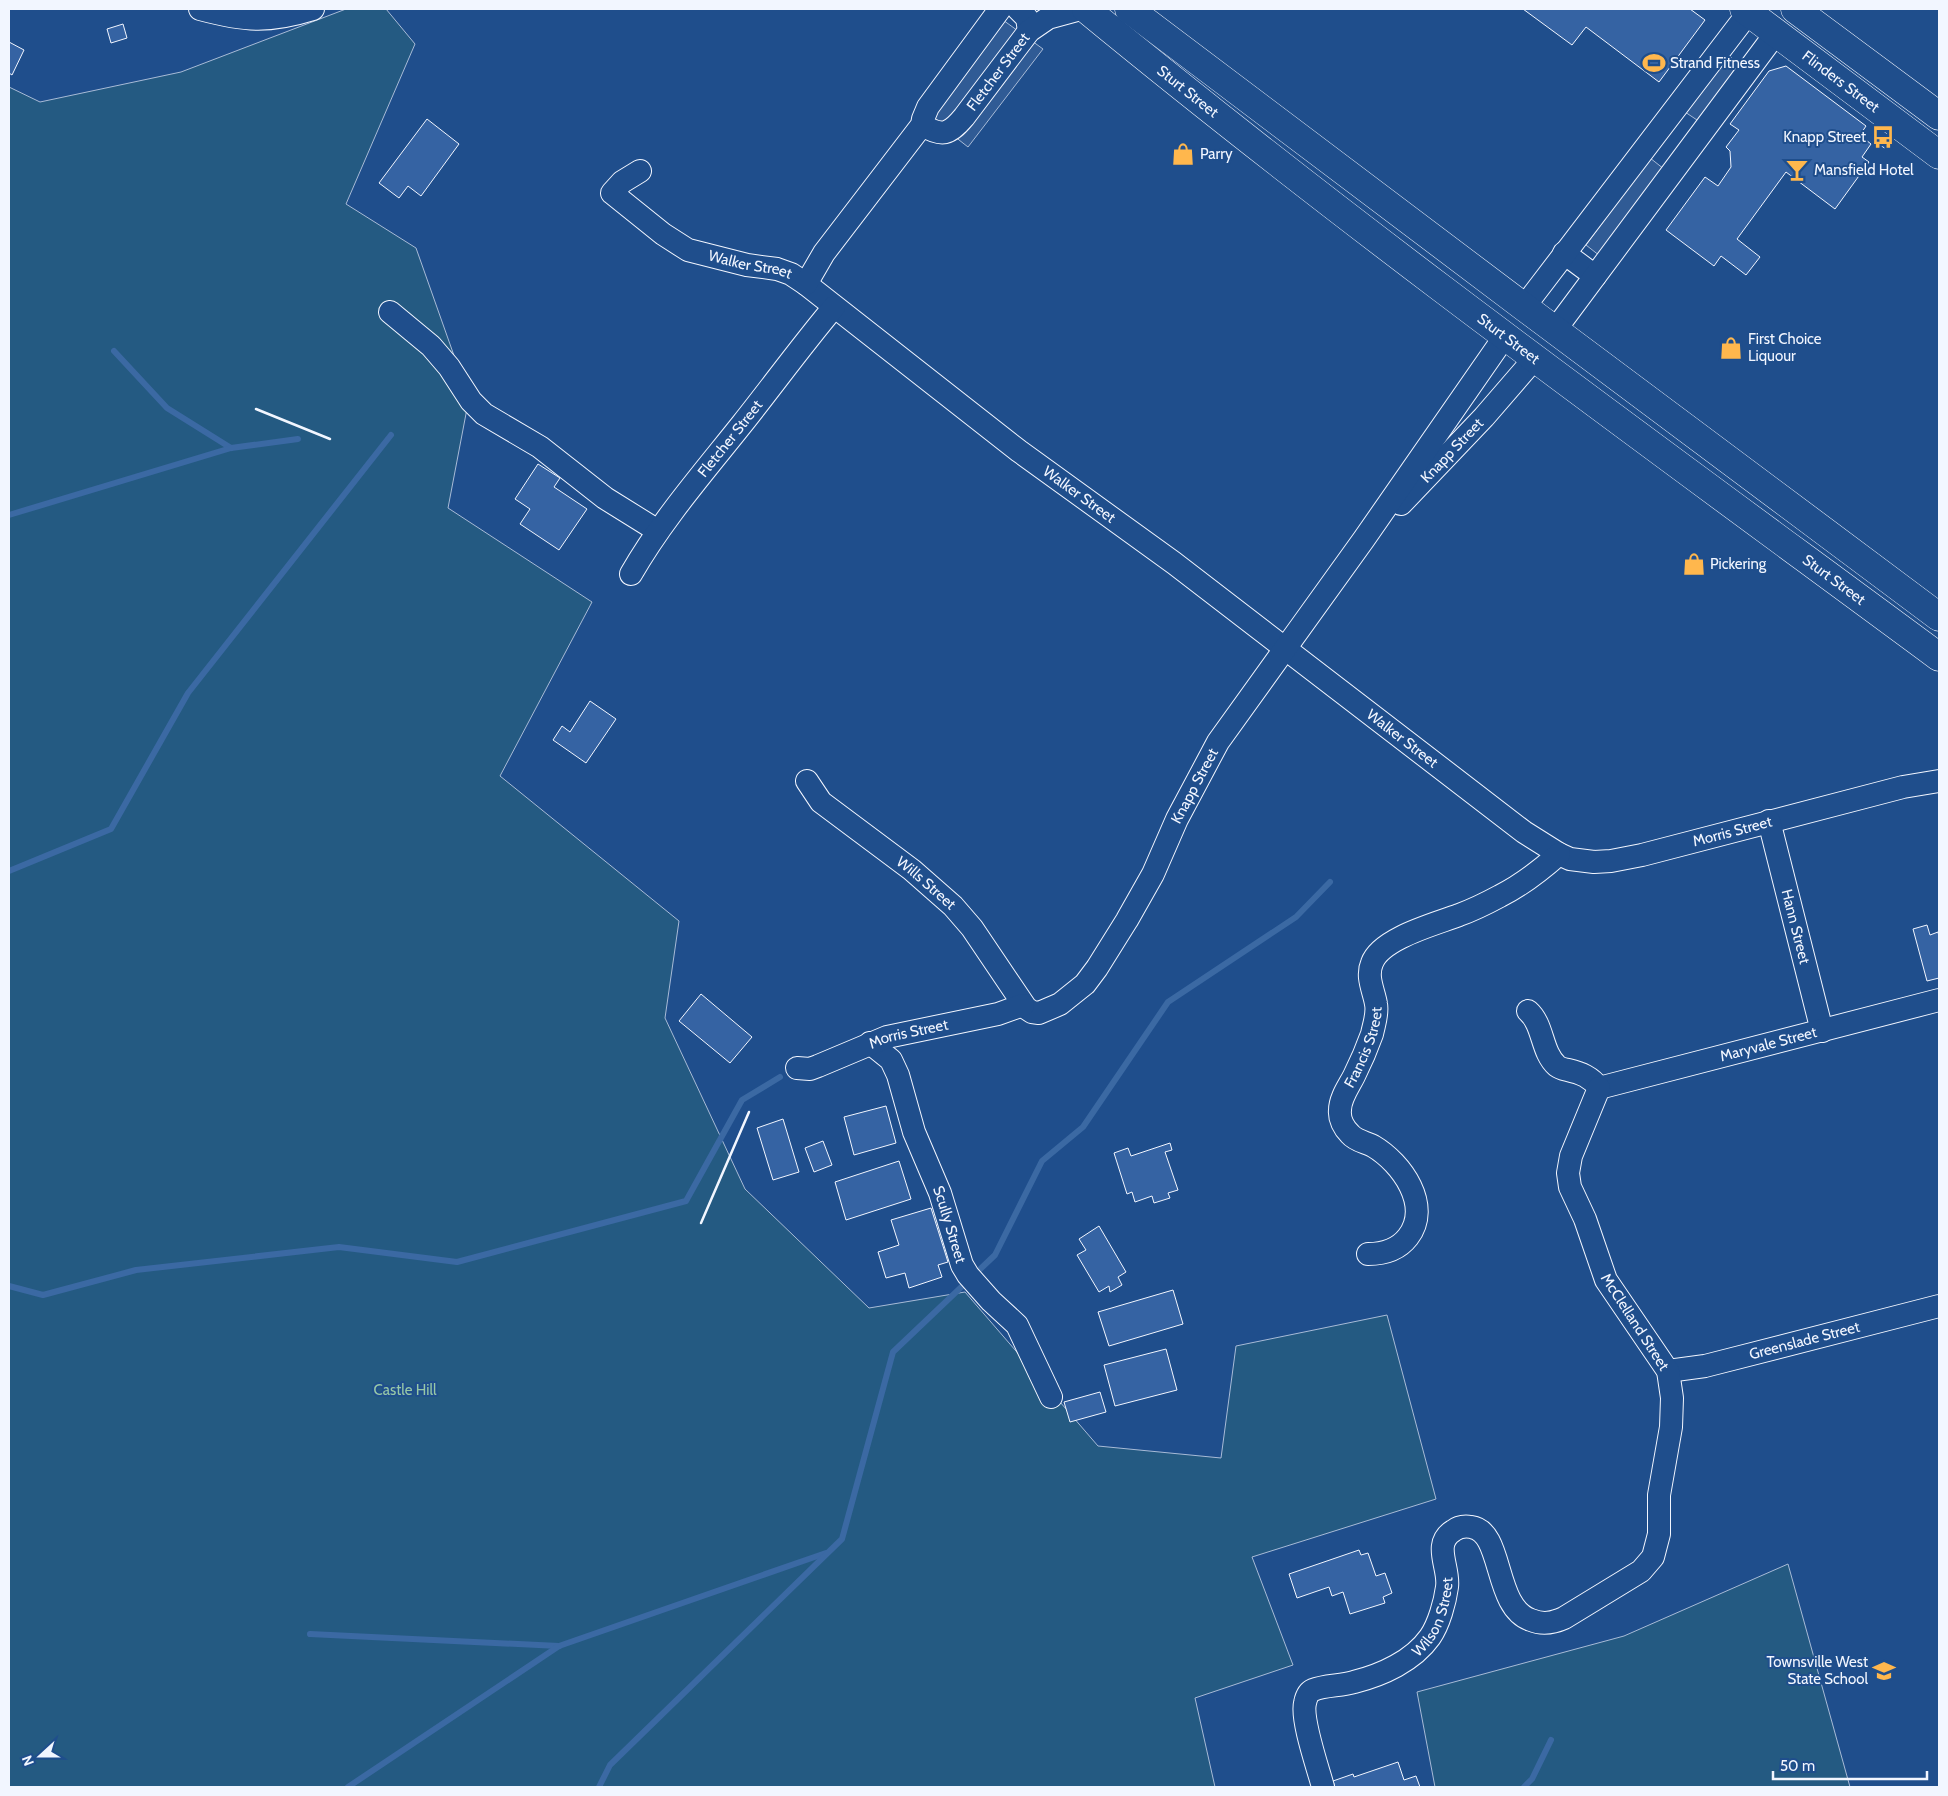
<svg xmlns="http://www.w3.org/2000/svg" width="1948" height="1796" font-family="Cabin,sans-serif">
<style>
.green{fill:#245a82;stroke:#a8bbd7}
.parking{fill:#305b95;stroke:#a8bbd7}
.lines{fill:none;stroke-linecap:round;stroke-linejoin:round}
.stream{stroke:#3b69a3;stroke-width:6}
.building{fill:#3563a3;stroke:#f2f6ff}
.minor-casing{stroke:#f2f6ff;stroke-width:24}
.major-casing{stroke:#f2f6ff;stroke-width:29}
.minor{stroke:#1f4e8c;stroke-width:22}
.major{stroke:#1f4e8c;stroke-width:28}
.wall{stroke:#f2f6ff;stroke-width:2.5}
.labels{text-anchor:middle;stroke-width:4;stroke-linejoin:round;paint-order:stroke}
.poi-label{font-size:15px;fill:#f2f6ff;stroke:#1f4e8c;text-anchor:start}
.street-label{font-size:15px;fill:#f2f6ff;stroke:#1f4e8c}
.park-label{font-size:15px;fill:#97c8a6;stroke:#1f4e8c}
</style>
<rect width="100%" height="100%" fill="#1f4e8c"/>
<g class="green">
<polygon points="346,9 386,9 415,44 346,204 416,248 469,398 448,508 592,602 500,776 679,921 665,1018 745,1189 869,1308 965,1292 1098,1446 1221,1458 1236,1346 1387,1315 1436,1499 1252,1557 1293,1665 1195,1698 1215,1787 9,1787 9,87 40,102 181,72"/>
<polygon points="1788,1564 1850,1787 1435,1787 1417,1692 1624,1636"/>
</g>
<g class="parking">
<polygon points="996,15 1043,49 968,147 954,136 946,126 926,112"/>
<polygon points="1728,55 1742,66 1700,122 1685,112"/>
<polygon points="1650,158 1664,169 1600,256 1586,245"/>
</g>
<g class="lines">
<g class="stream">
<polyline points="114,351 167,408 231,448"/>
<polyline points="9,515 231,448 298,439"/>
<polyline points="9,871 111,829 188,693 391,435"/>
<polyline points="9,1286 43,1295 136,1270 339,1247 457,1262 686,1201 742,1100 780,1077"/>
<polyline points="310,1634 559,1646"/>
<polyline points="348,1787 559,1646 826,1553"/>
<polyline points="599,1787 610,1765 842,1539 893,1352 995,1255 1042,1161 1083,1127 1168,1002 1296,917 1330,882"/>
<polyline points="1524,1787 1532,1779 1551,1740"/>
</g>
</g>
<g class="building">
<polygon points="1523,9 1690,9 1705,20 1659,82 1586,27 1572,45"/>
<polygon points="123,24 127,38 111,43 107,29"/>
<polygon points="9,42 24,50 12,75 9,73"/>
<polygon points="1786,66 1866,126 1860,135 1871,144 1862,157 1869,162 1835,209 1786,172 1737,239 1760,257 1746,275 1721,256 1714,266 1666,230 1705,177 1718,186 1731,167 1730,151 1726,147 1739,130 1730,124 1769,71"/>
<polygon points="427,119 459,144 421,196 408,186 399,198 379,183"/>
<polygon points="1881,138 1889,145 1886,149 1877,143"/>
<polygon points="538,464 560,478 554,487 587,509 559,550 520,524 530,509 515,499"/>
<polygon points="590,701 616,719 586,763 553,740 562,726 570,732"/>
<polygon points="1927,925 1930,935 1938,932 1939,937 1939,978 1927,981 1913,929"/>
<polygon points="701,994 752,1037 730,1063 679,1021"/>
<polygon points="886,1106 896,1143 854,1155 844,1117"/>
<polygon points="783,1119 799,1172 773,1180 757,1128"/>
<polygon points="823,1141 832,1165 814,1172 805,1148"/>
<polygon points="1170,1143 1172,1150 1165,1152 1178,1190 1168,1193 1170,1198 1154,1203 1152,1196 1135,1202 1132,1192 1127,1194 1114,1153 1128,1148 1131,1156"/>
<polygon points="899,1161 911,1199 846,1220 835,1182"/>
<polygon points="931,1208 948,1262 938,1265 942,1277 909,1288 905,1273 886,1278 878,1252 899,1245 891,1220"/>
<polygon points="1099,1226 1126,1272 1118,1277 1122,1285 1110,1292 1109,1286 1099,1292 1077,1255 1086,1250 1079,1239"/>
<polygon points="1173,1290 1183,1324 1109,1346 1098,1312"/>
<polygon points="1166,1349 1177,1390 1115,1406 1104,1365"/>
<polygon points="1100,1392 1106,1412 1070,1422 1064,1402"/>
<polygon points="1359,1550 1361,1555 1368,1553 1376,1576 1385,1573 1392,1593 1383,1597 1385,1603 1350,1614 1343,1592 1332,1596 1329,1587 1297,1598 1289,1574"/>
<polygon points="1398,1762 1404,1780 1416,1776 1420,1787 1335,1787 1333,1781 1353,1774 1354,1777"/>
</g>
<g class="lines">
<defs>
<g id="minor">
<path d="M 200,9 C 245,21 268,23 313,9"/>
<polyline points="1018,9 1027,18 1029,31"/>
<path id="s1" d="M 922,125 C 942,137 949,135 964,117 L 1029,31 L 1048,18 L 1081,9"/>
<path id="s2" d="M 640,171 L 622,182 L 612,193 L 663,234 L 688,250 L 747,265 L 777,269 L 791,274 L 806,284 L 1019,451 L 1174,563 L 1524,832 L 1559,854 L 1570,859 L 1594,862 L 1611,861 L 1642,855 L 1903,787 L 1939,781"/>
<polyline points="1564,253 1595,276"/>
<polyline points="806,284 824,253 922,125 923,119 928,107 1000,9"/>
<polyline points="1524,307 1749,12"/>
<polyline points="390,312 431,346 449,367 471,401 484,414 540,447 605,498 658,531"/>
<polyline points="1555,330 1776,33"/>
<path id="s3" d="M 1401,504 L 1484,417 L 1535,358"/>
<path id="s4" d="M 631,574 C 662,520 703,473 742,424 C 773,385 802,345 834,307"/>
<path id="s5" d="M 807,781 L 821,802 L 912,870 L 953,906 L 972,928 L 1026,1008 L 1032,1012 L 1039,1013 L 1060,1004 L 1085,984 L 1097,968 L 1127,920 L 1153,874 L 1177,819 L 1218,742 L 1364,539 L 1505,336"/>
<path id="s6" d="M 1769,821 L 1822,1031"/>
<path d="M 1528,1011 C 1544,1025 1541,1052 1557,1066 C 1561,1069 1564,1069 1568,1070 C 1581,1073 1591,1077 1599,1088"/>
<path id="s7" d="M 870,1043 L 891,1060 L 898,1075 L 914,1132 L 940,1193 L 962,1265 L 968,1275 L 991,1301 L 1017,1325 L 1051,1397"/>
<path id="s8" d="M 797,1068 L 810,1069 L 818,1066 L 887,1037 L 998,1014 L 1023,1005"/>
<path id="s9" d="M 1599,1088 L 1939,1000"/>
<path id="s10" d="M 1368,1254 C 1384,1254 1398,1250 1408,1237 C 1432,1206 1402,1163 1373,1146 C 1365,1142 1356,1141 1350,1134 C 1344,1128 1339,1119 1340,1110 C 1340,1098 1349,1086 1354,1076 C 1361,1062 1367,1048 1372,1034 C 1374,1024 1378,1014 1376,1004 C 1374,991 1366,977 1372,963 C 1381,938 1436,924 1459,915 C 1473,910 1487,903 1500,896 C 1522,885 1541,870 1559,854"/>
<path id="s11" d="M 1668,1371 L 1705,1366 L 1939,1306"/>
<path id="s12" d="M 1323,1787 C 1318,1768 1301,1720 1305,1703 C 1306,1698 1308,1692 1313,1690 C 1325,1685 1341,1686 1354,1682 C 1382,1675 1413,1661 1430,1637 C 1439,1624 1445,1602 1447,1587 C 1450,1568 1432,1544 1453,1531 C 1458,1527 1465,1526 1471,1527 C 1504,1531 1493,1607 1531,1620 C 1543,1625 1553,1623 1564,1618 L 1641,1571 L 1653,1557 L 1659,1534 L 1659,1495 L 1671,1427 L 1672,1398 L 1668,1371 L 1606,1280 L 1585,1219 L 1570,1187 L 1568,1173 L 1571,1156 L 1599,1088"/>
</g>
<g id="major">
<path id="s13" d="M 1086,9 C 1362,236 1652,445 1939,657"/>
<polyline points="1129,9 1524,307 1939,617"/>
<path id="s14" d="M 1744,9 L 1939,155"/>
<polyline points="1795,9 1939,116"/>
</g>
</defs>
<use href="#minor" class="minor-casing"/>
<use href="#major" class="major-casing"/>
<use href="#minor" class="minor"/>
<use href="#major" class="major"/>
<g class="wall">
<polyline points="256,409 330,439"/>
<polyline points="701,1223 749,1112"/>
</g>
</g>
<defs>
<symbol id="stadium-bare" viewBox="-9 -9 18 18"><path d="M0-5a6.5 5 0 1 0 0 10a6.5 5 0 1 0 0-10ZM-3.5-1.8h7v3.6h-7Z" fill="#ffb74d" stroke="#1f4e8c" stroke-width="2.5" paint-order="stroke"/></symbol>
<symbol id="bus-bare" viewBox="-9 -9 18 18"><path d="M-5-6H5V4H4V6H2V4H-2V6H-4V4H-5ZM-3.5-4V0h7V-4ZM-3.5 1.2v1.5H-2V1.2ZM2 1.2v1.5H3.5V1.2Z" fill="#ffb74d" stroke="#1f4e8c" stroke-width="2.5" paint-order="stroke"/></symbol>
<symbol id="shop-bare" viewBox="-9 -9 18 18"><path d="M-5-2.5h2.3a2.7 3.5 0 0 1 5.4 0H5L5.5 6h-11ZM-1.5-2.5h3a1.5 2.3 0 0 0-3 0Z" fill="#ffb74d" stroke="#1f4e8c" stroke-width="2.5" paint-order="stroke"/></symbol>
<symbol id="bar-bare" viewBox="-9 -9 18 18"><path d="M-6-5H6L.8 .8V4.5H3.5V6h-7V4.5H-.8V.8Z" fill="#ffb74d" stroke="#1f4e8c" stroke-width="2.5" paint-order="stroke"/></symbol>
<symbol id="school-bare" viewBox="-9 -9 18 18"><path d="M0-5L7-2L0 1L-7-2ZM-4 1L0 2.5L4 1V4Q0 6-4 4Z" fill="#ffb74d" stroke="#1f4e8c" stroke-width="2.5" paint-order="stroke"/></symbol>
</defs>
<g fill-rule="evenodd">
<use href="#stadium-bare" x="1638" y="47" width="32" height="32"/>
<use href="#bus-bare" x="1867" y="121" width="32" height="32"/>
<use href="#shop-bare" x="1167" y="138" width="32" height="32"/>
<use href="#bar-bare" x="1781" y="154" width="32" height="32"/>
<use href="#shop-bare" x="1715" y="332" width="32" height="32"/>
<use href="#shop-bare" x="1678" y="548" width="32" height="32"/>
<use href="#school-bare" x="1868" y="1655" width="32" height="32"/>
</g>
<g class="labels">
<g class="poi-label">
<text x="1670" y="68">Strand Fitness</text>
<text x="1866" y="142" text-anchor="end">Knapp Street</text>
<text x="1200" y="159">Parry</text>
<text x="1814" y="175">Mansfield Hotel</text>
<text x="1748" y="344">First Choice<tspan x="1748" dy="17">Liquour</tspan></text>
<text x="1710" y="569">Pickering</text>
<text x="1868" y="1667" text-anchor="end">Townsville West<tspan x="1868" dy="17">State School</tspan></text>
</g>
<g class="street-label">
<text dy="5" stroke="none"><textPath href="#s1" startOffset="106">Fletcher Street</textPath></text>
<text dy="5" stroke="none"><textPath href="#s14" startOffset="121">Flinders Street</textPath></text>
<text dy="5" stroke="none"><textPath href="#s13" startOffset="131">Sturt Street</textPath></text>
<text dy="5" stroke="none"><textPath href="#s2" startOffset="195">Walker Street</textPath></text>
<text dy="5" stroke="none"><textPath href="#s13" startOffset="536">Sturt Street</textPath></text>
<text dy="5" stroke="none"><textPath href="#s4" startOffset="168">Fletcher Street</textPath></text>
<text dy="5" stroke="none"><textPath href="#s3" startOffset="74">Knapp Street</textPath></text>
<text dy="5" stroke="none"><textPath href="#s2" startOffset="600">Walker Street</textPath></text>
<text dy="5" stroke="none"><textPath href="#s13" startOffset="941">Sturt Street</textPath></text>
<text dy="5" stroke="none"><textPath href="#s2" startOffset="1005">Walker Street</textPath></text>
<text dy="5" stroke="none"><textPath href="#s5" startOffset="615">Knapp Street</textPath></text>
<text dy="5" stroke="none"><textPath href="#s2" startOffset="1378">Morris Street</textPath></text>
<text dy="5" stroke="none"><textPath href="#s5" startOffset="158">Wills Street</textPath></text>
<text dy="5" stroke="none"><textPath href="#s6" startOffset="109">Hann Street</textPath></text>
<text dy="5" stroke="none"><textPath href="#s8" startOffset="118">Morris Street</textPath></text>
<text dy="5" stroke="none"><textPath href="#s9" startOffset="175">Maryvale Street</textPath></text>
<text dy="5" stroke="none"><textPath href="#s10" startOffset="275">Francis Street</textPath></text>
<text dy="5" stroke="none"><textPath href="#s7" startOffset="202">Scully Street</textPath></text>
<text transform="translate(1635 1322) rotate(57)" y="5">McClelland Street</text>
<text dy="5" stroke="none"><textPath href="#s11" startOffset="140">Greenslade Street</textPath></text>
<text dy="5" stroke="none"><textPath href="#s12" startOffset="254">Wilson Street</textPath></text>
</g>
<g class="park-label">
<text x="405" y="1395">Castle Hill</text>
</g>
</g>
<rect width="1948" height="1796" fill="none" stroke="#f2f6ff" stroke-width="20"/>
<g transform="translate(40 1756) rotate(249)" stroke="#1f4e8c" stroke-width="4" paint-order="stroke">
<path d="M0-4L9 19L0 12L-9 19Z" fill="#f2f6ff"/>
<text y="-8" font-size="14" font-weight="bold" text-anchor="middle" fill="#f2f6ff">N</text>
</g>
<path d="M1773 1771v8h154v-8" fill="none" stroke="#f2f6ff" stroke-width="2.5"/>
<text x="1780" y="1771" font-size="15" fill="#f2f6ff" stroke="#1f4e8c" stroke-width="4" paint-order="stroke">50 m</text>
</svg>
